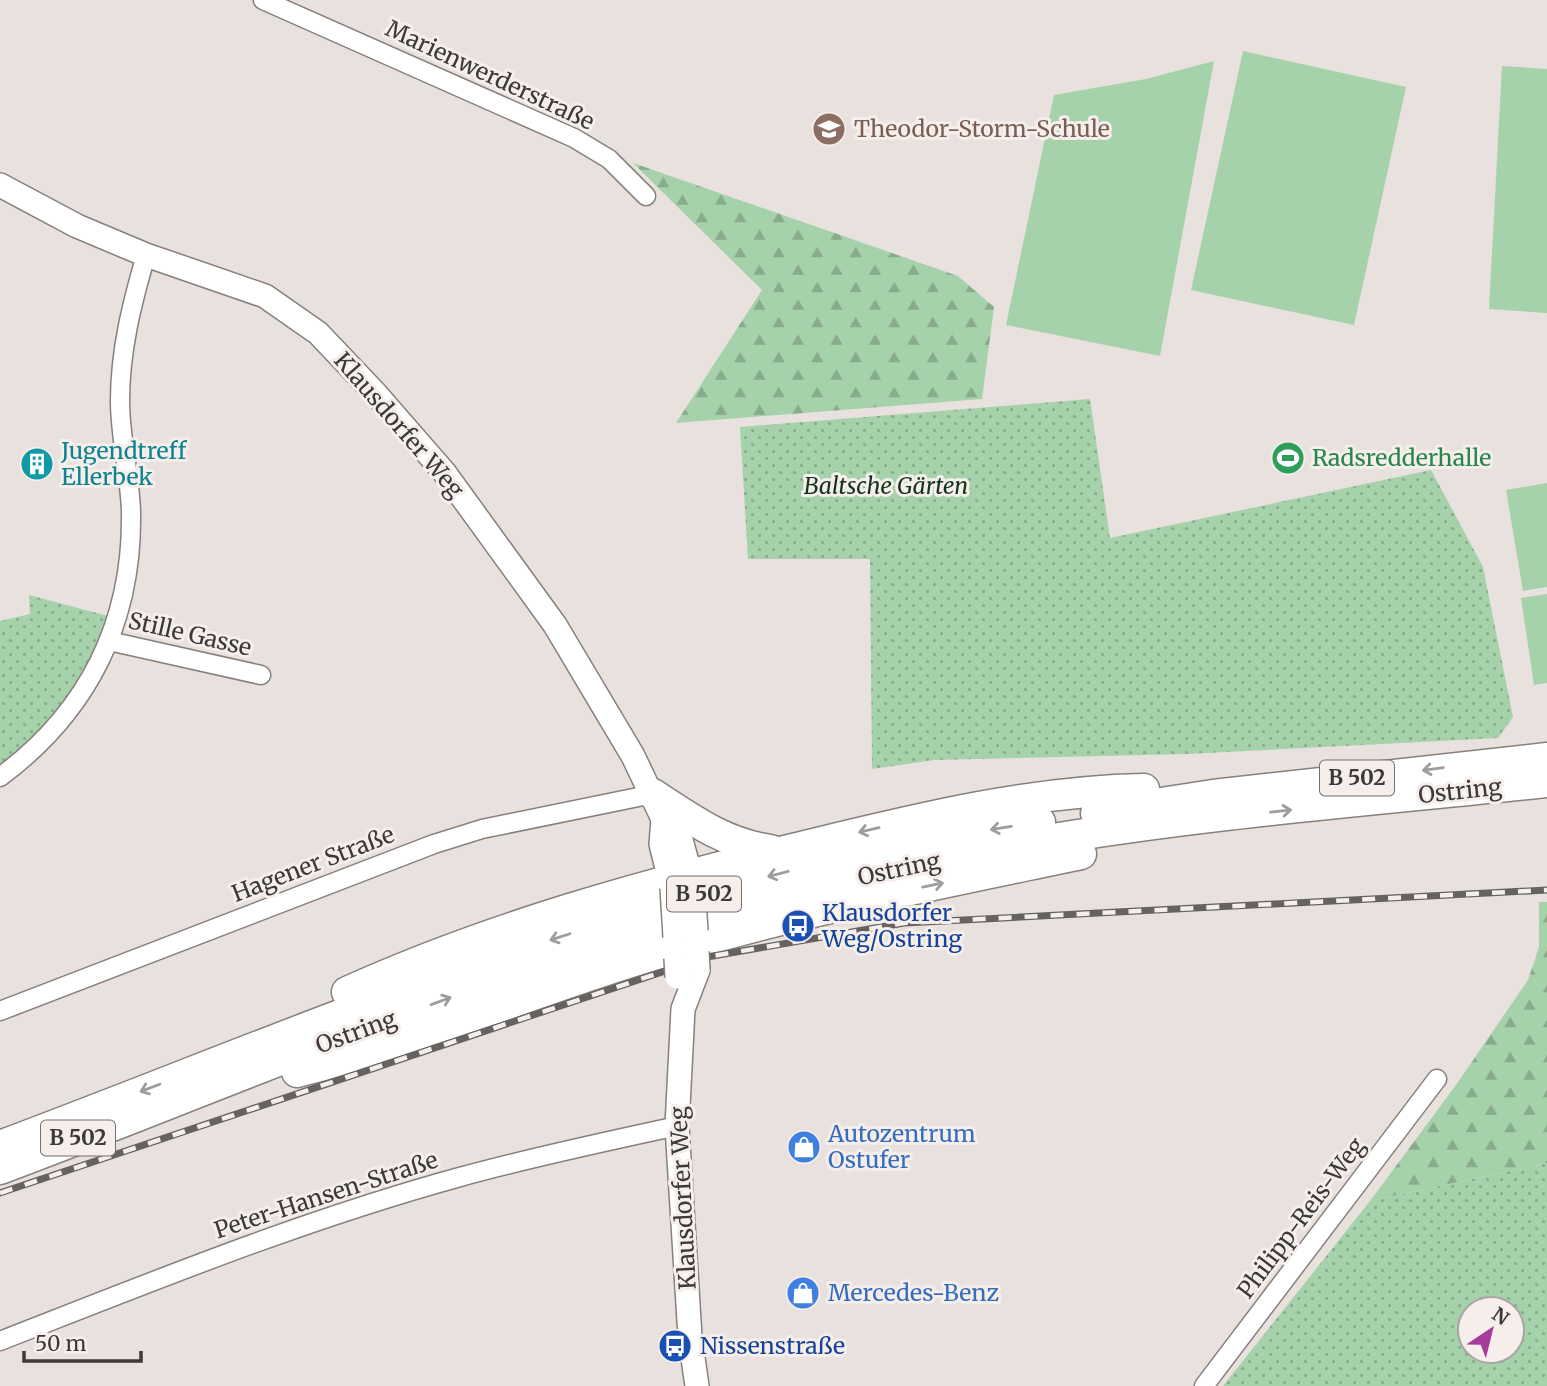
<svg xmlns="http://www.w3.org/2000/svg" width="1547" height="1386" font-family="Merriweather,serif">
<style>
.forest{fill:url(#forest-firs)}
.garden{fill:url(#garden-dots);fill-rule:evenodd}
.pitch{fill:#a6d2ab}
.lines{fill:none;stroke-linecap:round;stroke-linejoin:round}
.minor-casing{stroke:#87807d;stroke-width:21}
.tertiary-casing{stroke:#87807d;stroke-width:26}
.trunk-casing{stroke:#87807d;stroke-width:33}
.minor{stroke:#fff;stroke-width:18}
.tertiary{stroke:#fff;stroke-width:23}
.trunk{stroke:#fff;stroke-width:30}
.rail-casing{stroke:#666261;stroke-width:7}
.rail{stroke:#f5eeea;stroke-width:4.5;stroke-dasharray:13;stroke-linecap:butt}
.tertiary-bridge-casing{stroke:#87807d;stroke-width:26;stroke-linecap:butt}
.tertiary-bridge{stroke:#fff;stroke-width:23}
.oneway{stroke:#9e9c9c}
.labels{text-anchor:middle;stroke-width:6;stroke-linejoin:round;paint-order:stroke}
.shield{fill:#f5eeea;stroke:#746f6d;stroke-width:2}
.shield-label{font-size:21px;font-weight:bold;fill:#3c3938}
.street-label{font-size:23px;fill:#3c3938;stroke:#f5eeea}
.education-label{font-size:23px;fill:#785e54;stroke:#f5eeea;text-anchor:start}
.culture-label{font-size:23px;fill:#0d838f;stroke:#f5eeea;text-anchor:start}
.leisure-label{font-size:23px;fill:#27864d;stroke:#f5eeea;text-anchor:start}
.park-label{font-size:23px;font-style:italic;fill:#103518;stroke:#f5eeea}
.transit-label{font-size:23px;fill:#164399;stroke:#f5eeea;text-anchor:start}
.shop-label{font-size:23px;fill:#366cbe;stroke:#f5eeea;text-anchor:start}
</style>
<defs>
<pattern id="forest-firs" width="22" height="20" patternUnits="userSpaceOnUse" patternTransform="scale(1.75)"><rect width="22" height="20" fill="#a6d2ab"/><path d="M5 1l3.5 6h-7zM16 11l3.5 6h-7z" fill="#88ab8c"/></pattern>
<pattern id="garden-dots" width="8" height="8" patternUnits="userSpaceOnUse" patternTransform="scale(1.75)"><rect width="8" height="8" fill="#a6d2ab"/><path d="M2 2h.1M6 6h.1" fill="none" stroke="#88ab8c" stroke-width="1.8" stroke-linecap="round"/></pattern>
</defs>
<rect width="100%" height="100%" fill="#e8e1dd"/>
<g class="forest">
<polygon points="633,163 958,276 994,307 982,399 676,423 762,290"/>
<polygon points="1539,902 1547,902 1547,1163 1370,1201 1456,1085 1528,980 1539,947"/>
</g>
<g class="garden">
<polygon points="1090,399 1110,538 1431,470 1483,567 1513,717 1498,738 1187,754 934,760 872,769 870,559 748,559 740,427"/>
<polygon points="29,595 108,616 87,674 52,723 0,766 0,621 30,614"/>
<path d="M 1547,1163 L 1547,1386 L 1223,1386 L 1370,1201 ZM 1470,1309 L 1512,1309 L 1512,1351 L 1470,1351 Z"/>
</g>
<g class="pitch">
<polygon points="1243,51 1406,87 1354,325 1191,290"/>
<polygon points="1214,61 1160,356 1006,325 1054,95 1146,79"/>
<polygon points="1502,66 1547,69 1547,313 1489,309"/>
<polygon points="1547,483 1547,587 1523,591 1506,490"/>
<polygon points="1547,594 1547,683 1534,685 1521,598"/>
</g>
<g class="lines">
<defs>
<g id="minor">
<polyline points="263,0 574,138 609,159 646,196"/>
<polyline points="109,641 261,675"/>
<path d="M 0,777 C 88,712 133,622 131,512 C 130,475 120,438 120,401 C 120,350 132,303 146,255"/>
<polyline points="0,1011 434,844 482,829 653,794"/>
<path d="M 0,1341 C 151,1282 303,1220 460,1177 C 532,1157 605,1142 677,1126"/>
<polyline points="1204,1386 1437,1079"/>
</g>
<g id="tertiary">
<polyline points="0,185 77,226 146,255 265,296 318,333 376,394 444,472 555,625 633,756 663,819 681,840 693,883"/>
<polyline points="663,819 661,844 672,888"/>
<polyline points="697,1386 690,1337 677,1126 683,1009 698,970"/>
</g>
<g id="trunk">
<path d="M 653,794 C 691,819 725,844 771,850"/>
<polyline points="1096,813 1213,795 1547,758"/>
<path d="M 347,992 C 493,926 650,883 805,846 C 916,819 1029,791 1144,789"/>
<path d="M 297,1072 C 418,1041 534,991 654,955 C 794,912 938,884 1081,854"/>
<path d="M 0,1146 C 200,1071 398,987 602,923 C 745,879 892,844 1040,822"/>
<path d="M 0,1169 C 241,1079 478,972 728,908 C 829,882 932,860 1035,842 C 1204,813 1377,800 1547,782"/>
</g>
</defs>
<use href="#minor" class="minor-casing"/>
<use href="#tertiary" class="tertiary-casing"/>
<use href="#trunk" class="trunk-casing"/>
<use href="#minor" class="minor"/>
<use href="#tertiary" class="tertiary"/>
<use href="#trunk" class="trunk"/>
<defs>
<polyline id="rail" points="0,1193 707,957 904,923 1547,890"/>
</defs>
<use href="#rail" class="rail-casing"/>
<use href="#rail" class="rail"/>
<defs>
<g id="tertiary-bridge">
<polyline points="693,883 696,931"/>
<polyline points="672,888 675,937"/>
<polyline points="697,952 698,970"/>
<polyline points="676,958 677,977"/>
</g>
</defs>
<use href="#tertiary-bridge" class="tertiary-bridge-casing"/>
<use href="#tertiary-bridge" class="tertiary-bridge"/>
</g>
<defs><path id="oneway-shaft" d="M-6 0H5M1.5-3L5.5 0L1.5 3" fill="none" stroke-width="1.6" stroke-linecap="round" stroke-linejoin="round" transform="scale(1.75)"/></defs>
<g class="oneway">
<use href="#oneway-shaft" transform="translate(1433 769) rotate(173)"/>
<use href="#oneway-shaft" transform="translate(1281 811) rotate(-6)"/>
<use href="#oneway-shaft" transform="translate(1001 828) rotate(171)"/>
<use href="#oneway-shaft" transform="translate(869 830) rotate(167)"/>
<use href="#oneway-shaft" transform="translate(778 874) rotate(165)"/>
<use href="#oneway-shaft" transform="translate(933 885) rotate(-12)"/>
<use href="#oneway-shaft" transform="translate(560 937) rotate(162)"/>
<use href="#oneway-shaft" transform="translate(441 1001) rotate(-20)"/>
<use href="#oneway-shaft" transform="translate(150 1088) rotate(159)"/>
</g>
<defs>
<symbol id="school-disc" viewBox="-11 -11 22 22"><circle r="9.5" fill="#8d6e63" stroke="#f5eeea"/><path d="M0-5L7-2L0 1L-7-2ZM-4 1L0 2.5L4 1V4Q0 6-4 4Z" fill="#fff"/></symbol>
<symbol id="stadium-disc" viewBox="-11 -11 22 22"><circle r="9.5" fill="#2e9e5b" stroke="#f5eeea"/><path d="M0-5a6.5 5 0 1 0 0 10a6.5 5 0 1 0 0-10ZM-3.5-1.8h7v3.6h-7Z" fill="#fff"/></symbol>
<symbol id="building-disc" viewBox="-11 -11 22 22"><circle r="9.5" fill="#0f9aa8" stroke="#f5eeea"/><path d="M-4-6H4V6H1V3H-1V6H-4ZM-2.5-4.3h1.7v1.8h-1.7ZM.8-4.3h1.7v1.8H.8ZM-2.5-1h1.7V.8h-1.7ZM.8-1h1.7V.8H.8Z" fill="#fff"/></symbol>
<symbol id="bus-disc" viewBox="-11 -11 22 22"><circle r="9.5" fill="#1a4fb4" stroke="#f5eeea"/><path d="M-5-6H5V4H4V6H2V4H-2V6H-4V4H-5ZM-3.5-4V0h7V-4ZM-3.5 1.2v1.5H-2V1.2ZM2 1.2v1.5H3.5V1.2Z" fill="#fff"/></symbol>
<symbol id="shop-disc" viewBox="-11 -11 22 22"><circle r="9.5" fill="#3f7fe0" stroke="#f5eeea"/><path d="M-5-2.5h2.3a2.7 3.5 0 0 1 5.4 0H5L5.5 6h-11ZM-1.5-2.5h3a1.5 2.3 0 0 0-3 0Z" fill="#fff"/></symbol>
</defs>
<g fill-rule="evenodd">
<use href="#school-disc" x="810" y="110" width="38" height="38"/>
<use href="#stadium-disc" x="1269" y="439" width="38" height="38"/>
<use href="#building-disc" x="18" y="445" width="38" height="38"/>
<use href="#bus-disc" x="779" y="907" width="38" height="38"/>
<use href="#shop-disc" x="785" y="1128" width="38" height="38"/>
<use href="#shop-disc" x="784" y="1274" width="38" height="38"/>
<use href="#bus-disc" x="656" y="1327" width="38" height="38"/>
</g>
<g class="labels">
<g class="shield">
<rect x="1320" y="760.5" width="74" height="35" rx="5"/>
<rect x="667" y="876.5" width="74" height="35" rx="5"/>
<rect x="41" y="1120.5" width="74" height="35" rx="5"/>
</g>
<g class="shield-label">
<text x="1357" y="785">B 502</text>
<text x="704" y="901">B 502</text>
<text x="78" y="1145">B 502</text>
</g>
<g class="street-label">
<text transform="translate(490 75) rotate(25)" y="8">Marienwerderstraße</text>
<text transform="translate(399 425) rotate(49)" y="8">Klausdorfer Weg</text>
<text transform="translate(190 634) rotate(13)" y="8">Stille Gasse</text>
<text transform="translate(1460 791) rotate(-6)" y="8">Ostring</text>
<text transform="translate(313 864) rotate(-21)" y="8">Hagener Straße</text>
<text transform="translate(899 869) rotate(-12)" y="8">Ostring</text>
<text transform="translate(356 1032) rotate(-20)" y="8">Ostring</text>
<text transform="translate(326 1195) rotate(-18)" y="8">Peter-Hansen-Straße</text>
<text transform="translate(683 1198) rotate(-93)" y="8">Klausdorfer Weg</text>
<text transform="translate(1301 1218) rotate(-53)" y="8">Philipp-Reis-Weg</text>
</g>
<g class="education-label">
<text x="854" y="137">Theodor-Storm-Schule</text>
</g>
<g class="culture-label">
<text x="61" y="459">Jugendtreff<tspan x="61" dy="26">Ellerbek</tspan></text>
</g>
<g class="leisure-label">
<text x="1312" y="466">Radsredderhalle</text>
</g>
<g class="park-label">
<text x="886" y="494">Baltsche Gärten</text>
</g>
<g class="transit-label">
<text x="822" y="921">Klausdorfer<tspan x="822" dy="26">Weg/Ostring</tspan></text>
<text x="700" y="1354">Nissenstraße</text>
</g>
<g class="shop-label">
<text x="828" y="1142">Autozentrum<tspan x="828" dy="26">Ostufer</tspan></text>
<text x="828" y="1301">Mercedes-Benz</text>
</g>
</g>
<g transform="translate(1491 1330) rotate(35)"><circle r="33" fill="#f5eeea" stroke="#aba6a3" stroke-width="2"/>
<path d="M0-5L12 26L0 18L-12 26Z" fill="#a73b9b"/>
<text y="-10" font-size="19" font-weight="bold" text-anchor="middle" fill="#3c3938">N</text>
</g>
<path d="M24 1351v10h117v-10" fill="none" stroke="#3c3938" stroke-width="3.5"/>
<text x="35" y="1351" font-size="21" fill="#3c3938" stroke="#f5eeea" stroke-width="5" paint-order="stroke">50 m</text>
</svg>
